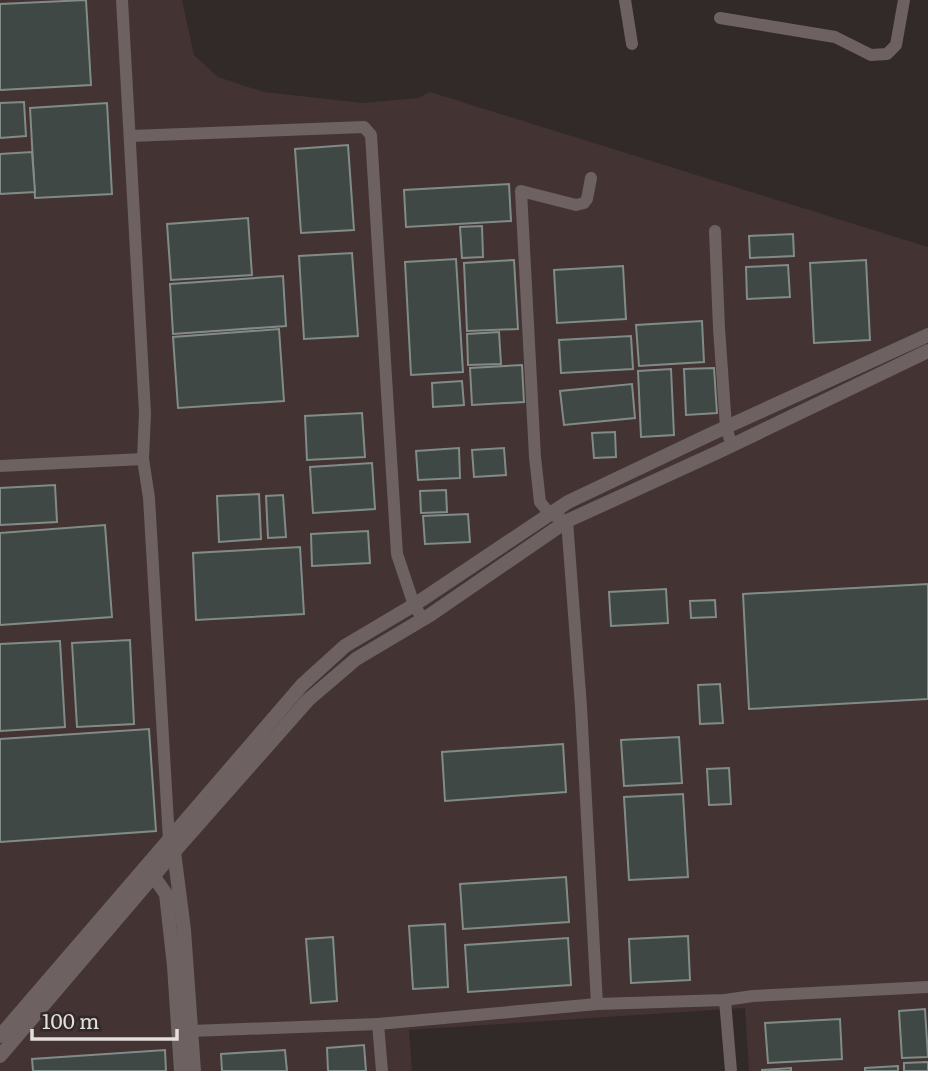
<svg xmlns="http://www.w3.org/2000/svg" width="928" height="1071" font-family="Literata,serif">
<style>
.built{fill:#433332}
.building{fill:#3f4845;stroke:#818b87;stroke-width:2}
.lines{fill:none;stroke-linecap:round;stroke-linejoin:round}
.minor{stroke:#6d6261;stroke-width:12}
.tertiary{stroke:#6d6261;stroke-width:14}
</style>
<rect width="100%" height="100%" fill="#322929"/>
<polygon class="built" points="0,0 182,0 194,55 218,77 264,92 363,103 418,98 430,92 928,247 928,1071 749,1071 745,1008 409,1030 412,1071 0,1071"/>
<g class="building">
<polygon points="86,0 91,85 0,90 0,4"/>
<polygon points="24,102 26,136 0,138 0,103"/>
<polygon points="107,103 112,194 35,198 30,108"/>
<polygon points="348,145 354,230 301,233 295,149"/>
<polygon points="32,152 35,192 0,194 0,154"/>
<polygon points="509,184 511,221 406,227 404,190"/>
<polygon points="248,218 252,275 171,280 167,224"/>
<polygon points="482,226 483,257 462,258 460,227"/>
<polygon points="793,234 794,256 750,258 749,236"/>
<polygon points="352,253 358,336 304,339 299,256"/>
<polygon points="456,259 463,372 411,375 405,262"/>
<polygon points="514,260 518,329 467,331 464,263"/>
<polygon points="866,260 870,340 814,343 810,263"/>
<polygon points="788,265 790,297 747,299 746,267"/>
<polygon points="623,266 626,319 557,323 554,270"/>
<polygon points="283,276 286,326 173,334 170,284"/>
<polygon points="702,321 704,362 639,366 636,325"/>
<polygon points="279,329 284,401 178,408 173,337"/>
<polygon points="499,332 501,364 468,365 467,334"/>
<polygon points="631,336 633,369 561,373 559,340"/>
<polygon points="522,365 524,402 472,405 470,368"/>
<polygon points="714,368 717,413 686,415 684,369"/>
<polygon points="671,369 674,435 641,437 638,371"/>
<polygon points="462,381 464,405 433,407 432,383"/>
<polygon points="632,384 635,418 564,425 560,391"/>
<polygon points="362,413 365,457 307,460 305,416"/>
<polygon points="615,432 616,457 594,458 592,433"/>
<polygon points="459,448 460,478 418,480 416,451"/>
<polygon points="504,448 506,475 474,477 472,450"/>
<polygon points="372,463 375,509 313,513 310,467"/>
<polygon points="55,485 57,522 0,525 0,488"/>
<polygon points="446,490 447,512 421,513 420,491"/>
<polygon points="259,494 261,539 219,542 217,496"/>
<polygon points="283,495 286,537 268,538 266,496"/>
<polygon points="468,514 470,542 425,544 423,516"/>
<polygon points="105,525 112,617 0,625 0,533"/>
<polygon points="368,531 370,563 312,566 311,534"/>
<polygon points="300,547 304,614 196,620 193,553"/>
<polygon points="928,584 928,699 749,709 743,594"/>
<polygon points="666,589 668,623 611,626 609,592"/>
<polygon points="715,600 716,617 691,618 690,601"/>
<polygon points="130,640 134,724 77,727 72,643"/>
<polygon points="60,641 65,727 0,731 0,644"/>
<polygon points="720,684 723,723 700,724 698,685"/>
<polygon points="149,729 156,831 0,842 0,739"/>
<polygon points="679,737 682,783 624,786 621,740"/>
<polygon points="563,744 566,792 445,801 442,752"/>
<polygon points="729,768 731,804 709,805 707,769"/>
<polygon points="683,794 688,877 629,880 624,797"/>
<polygon points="566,877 569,922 463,929 460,884"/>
<polygon points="445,924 448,987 413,989 409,926"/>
<polygon points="688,936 690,980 631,983 629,939"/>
<polygon points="333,937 337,1001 311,1003 306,939"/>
<polygon points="568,938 571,985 468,992 465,945"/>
<polygon points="925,1009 928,1057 902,1058 899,1011"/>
<polygon points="840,1019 842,1059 768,1063 765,1023"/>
<polygon points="364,1045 366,1071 328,1071 327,1048"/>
<polygon points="165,1050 166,1071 33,1071 32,1059"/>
<polygon points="285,1050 287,1071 222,1071 221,1054"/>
<polygon points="928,1062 928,1071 904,1071 904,1063"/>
<polygon points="898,1066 898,1071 865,1071 865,1068"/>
<polygon points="791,1068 791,1071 762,1071 762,1070"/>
</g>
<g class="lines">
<g class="minor">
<polyline points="122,0 145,413 143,459 149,498 169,840"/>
<polyline points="625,0 632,44"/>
<polyline points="720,18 835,37 871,55 887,54 896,45 904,0"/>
<polyline points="130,136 364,127 371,135 397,554 414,605 419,613"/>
<polyline points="591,178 587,199 584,203 576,205 521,191 535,457 540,502 550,514 567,521 581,707 597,1004"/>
<polyline points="715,231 719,328 726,427 732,446"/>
<polyline points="0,466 143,459"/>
<polyline points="725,1000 731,1071"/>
<polyline points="191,1031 378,1024"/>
<polyline points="382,1071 378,1024 597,1004 725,1000 753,996 928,987"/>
</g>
<g class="tertiary">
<polyline points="172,846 174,852 184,930 194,1071"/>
<polyline points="149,873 154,877 166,894 174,966 181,1071"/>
<polyline points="0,1036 302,685 345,646 414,605 568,502 711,434 928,335"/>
<polyline points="0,1056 174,852 308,700 356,659 430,615 567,521 718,452 928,351"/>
</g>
</g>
<path d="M32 1029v10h145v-10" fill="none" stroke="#e4dedd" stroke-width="3.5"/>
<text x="42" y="1029" font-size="21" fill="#e4dedd" stroke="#322929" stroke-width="5" paint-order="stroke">100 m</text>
</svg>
